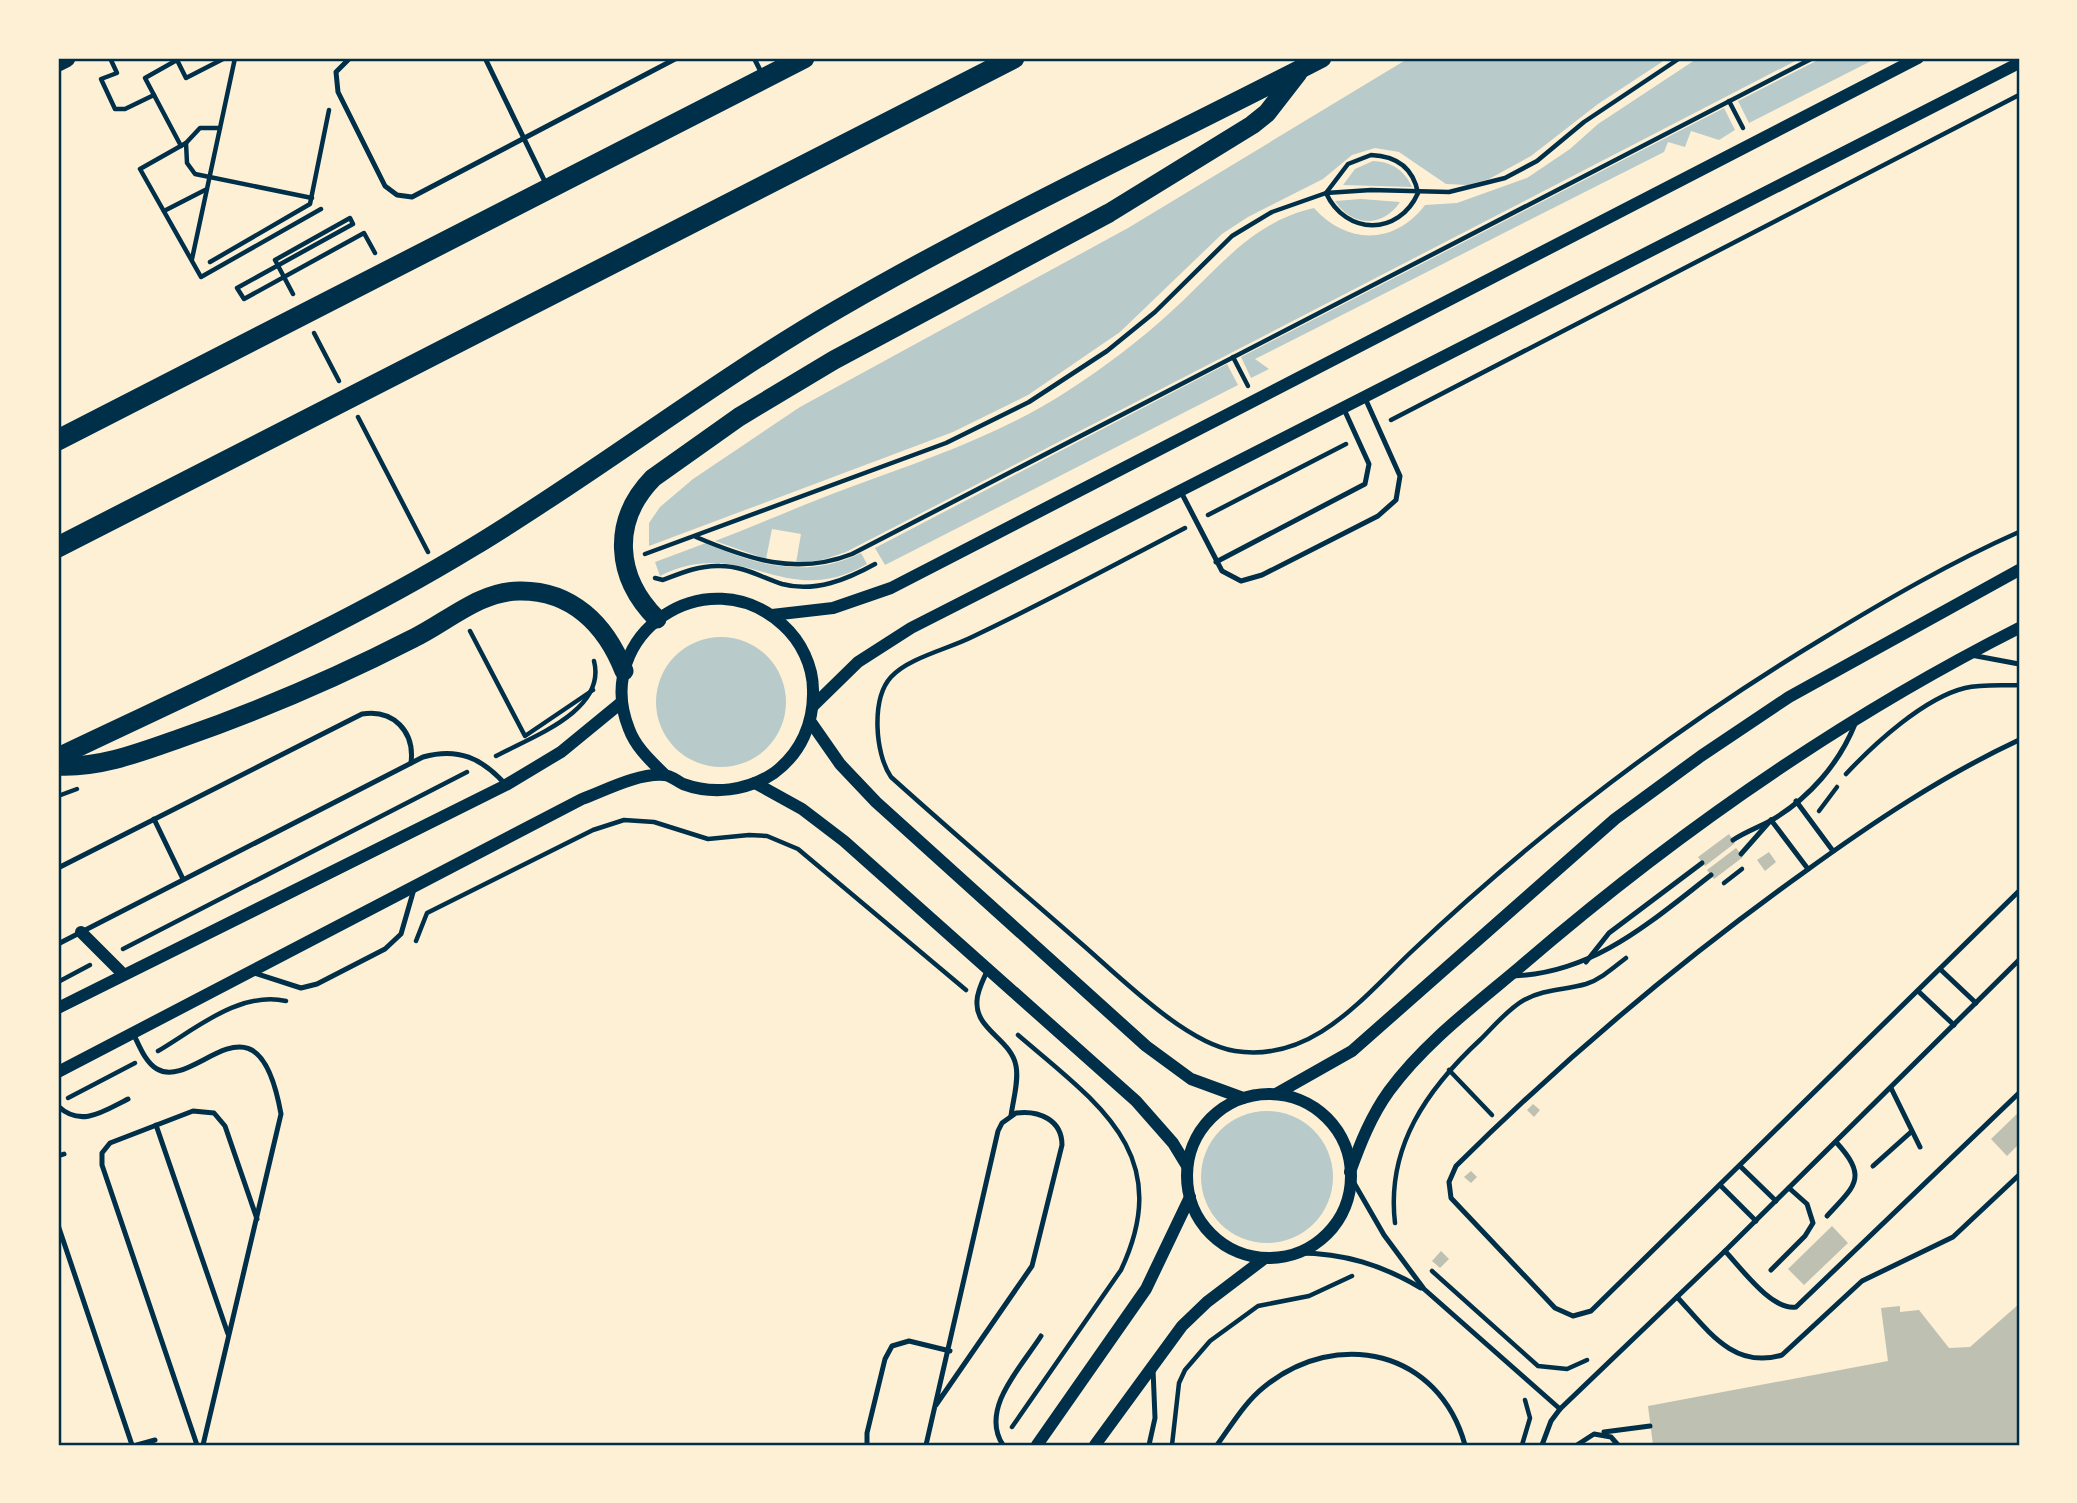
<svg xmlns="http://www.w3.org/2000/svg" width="2077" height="1503" font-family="'Nunito Sans',sans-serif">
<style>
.green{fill:#b9caca}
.building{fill:#bec0b2}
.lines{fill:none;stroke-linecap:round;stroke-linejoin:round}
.path{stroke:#003049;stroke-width:4.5}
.service{stroke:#003049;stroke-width:5}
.tertiary{stroke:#003049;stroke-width:12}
.trunk{stroke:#003049;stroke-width:19}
.motorway{stroke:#003049;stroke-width:21}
.neatline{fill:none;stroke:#003049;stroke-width:2.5}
</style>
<rect width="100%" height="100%" fill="#fdf0d5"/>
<g class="green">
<polygon points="1409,58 1668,58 1598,104 1531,156 1489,179 1468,185 1446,184 1399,152 1375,148 1352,155 1323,179 1248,217 1222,234 1120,332 1028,395 953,432 649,546 649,523 660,507 693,479 800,407 1128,228"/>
<path d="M 1698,58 L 1801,58 L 846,552 L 822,560 L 796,563 L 801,534 L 772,529 L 766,559 L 715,541 C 760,524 804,504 848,488 C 924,460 998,436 1066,392 C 1105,367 1142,339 1175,308 C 1220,267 1252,222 1314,208 C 1347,245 1395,245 1425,205 L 1457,203 L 1527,178 L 1570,149 L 1598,124 Z"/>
<polygon points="1822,58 1877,58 1749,123 1738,101"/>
<polygon points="1724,108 1735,130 1719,140 1691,131 1685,147 1668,142 1664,152 1255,359 1269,369 1251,378 1241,357"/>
<path d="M 1373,161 C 1392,162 1404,170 1412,187 L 1343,185 L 1355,169 Z"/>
<path d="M 1361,199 L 1400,202 C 1383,228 1352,227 1335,201 Z"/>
<polygon points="1227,364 1238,385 885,565 875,548"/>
<path d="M 706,543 C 757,566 808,579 861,553 L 867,564 C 784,612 745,534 660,576 L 655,562 Z"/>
<circle cx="721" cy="702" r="65"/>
<circle cx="1267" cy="1177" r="66"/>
</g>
<g class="building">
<polygon points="1729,834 1735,843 1705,866 1698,857"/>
<polygon points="1736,848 1743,857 1714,879 1707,870"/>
<polygon points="1769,852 1776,862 1765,871 1757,860"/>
<polygon points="1533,1104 1540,1110 1534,1117 1527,1110"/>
<polygon points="2019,1112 2019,1144 2007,1156 1991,1139"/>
<polygon points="1471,1171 1477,1177 1471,1183 1464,1177"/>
<polygon points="1832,1226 1848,1243 1804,1285 1788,1269"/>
<polygon points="1441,1251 1449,1259 1440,1268 1432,1261"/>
<polygon points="2019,1304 2019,1445 1653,1445 1648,1406 1888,1361 1881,1308 1900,1306 1900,1312 1919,1310 1949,1348 1970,1347"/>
</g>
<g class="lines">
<g class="path">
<polyline points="110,58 117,73 101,79 115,109 125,109 154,95"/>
<polyline points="1729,101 1743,128"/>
<polyline points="220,128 200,128 186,143 187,163 195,174 312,198"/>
<polyline points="186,143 140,169 201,277 321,209"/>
<polyline points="181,146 145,78 177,60 186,78 225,58"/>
<path d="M 1371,155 C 1396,156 1413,167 1418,193 C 1399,236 1346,236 1326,193 L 1348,164 Z"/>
<polyline points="164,211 205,190"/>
<polyline points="192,259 235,58"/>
<polyline points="210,262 310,204 329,110"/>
<polyline points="293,294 275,260 350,218 353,224 237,288 244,299 364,233 375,253"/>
<polyline points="314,333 339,381"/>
<polyline points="1233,357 1248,386"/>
<polyline points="358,417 428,552"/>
<polyline points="1391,420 2019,95"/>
<polyline points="1208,515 1346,444"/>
<path d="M 1185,528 C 1114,565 1044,603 972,637 C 948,649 908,658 891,677 C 871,699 875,754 891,777 C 952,832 1014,885 1076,939 C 1116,973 1184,1043 1235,1051 C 1311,1063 1361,1000 1410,953 C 1537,833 1673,729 1822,639 C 1886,600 1951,562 2019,532"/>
<path d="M 696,537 C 748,559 796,576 852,554 L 1813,58"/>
<polyline points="645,554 946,443 1029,402 1107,351 1155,312 1232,236 1272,212 1326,193 1371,190 1449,192 1505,178 1537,161 1584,122 1680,58"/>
<path d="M 655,578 L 663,580 C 681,573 700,565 720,566 C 743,566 761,577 782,584 C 815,593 848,579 875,564"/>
<polyline points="470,631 525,736 593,690"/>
<path d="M 496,756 C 531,737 607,711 594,661"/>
<path d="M 1846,774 C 1874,744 1924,698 1965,688 C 1982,684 2001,686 2019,685"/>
<polyline points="58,796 77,789"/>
<polyline points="1819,811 1837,787"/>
<polyline points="1724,883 1742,869"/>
<polyline points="416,941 427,913 593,830 624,820 654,822 708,839 749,835 767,836 798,849 966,990"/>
<polyline points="123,949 467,772"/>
<polyline points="58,982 90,965"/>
<path d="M 158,1051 C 197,1028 239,991 286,1001"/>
<polyline points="1449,1070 1492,1115"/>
<polyline points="68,1098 135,1063"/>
<path d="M 1395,1223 C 1386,1147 1427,1089 1481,1039 C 1494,1026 1508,1009 1524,1000 C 1544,989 1565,990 1586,984 C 1601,979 1613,968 1626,958"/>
<polyline points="1432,1271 1538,1366 1567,1369 1587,1360"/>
<path d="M 1012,1427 L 1121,1270 C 1176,1153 1097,1103 1018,1035"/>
<polyline points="1172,1445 1179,1383 1185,1370 1210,1341 1258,1306 1309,1296 1352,1276"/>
<polyline points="1522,1445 1530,1418 1525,1400"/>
</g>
<g class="service">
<polyline points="350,58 336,72 338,92 385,186 397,195 412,197 677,58"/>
<polyline points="485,58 547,186"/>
<polyline points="754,58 762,74"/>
<polyline points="1180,490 1222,571 1241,581 1262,575 1378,516 1396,500 1400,476 1365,398"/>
<polyline points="1216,562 1365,484 1369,464 1343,407"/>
<polyline points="1971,655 2019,664"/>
<path d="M 2019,740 C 1942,776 1872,823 1803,873 C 1680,961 1564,1059 1456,1166 L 1449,1182 L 1451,1198 L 1555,1308 L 1573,1316 L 1591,1311 L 2019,891"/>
<polyline points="1796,801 1833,851"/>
<polyline points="154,819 183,879"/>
<polyline points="1771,820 1808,869"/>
<path d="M 1733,840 C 1745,832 1759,827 1772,820 C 1809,798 1839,764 1855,724"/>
<polyline points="1741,854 1771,820"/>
<path d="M 58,868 L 362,714 C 393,709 415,731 411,763"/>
<path d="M 58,944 L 423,757 C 458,747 482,758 506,785"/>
<polyline points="1586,962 1609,933 1702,863"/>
<path d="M 988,969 C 984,978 977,991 977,1001 C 975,1030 1011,1039 1016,1066 C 1019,1081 1013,1100 1011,1116"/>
<polyline points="1940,969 1976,1003"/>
<polyline points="251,972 301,988 317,984 385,949 401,934 414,889"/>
<path d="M 1513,976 C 1594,973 1649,923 1711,875"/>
<polyline points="1918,991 1954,1025"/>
<path d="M 133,1033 C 139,1045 145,1062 157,1069 C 196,1092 257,980 281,1114 L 203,1445"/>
<polyline points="1891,1088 1920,1147"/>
<path d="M 58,1106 C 81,1128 104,1111 128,1099"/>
<polyline points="156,1125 228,1334"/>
<polyline points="58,1156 64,1154"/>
<polyline points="1740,1166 1776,1201"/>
<polyline points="1873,1166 1911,1132"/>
<polyline points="1350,1176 1384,1235 1424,1289 1560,1409"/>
<polyline points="1720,1185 1756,1221"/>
<path d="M 1827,1216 C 1856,1185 1868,1177 1836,1142"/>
<polyline points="58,1225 132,1445"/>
<path d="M 1725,1251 C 1741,1268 1772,1311 1796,1307 L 2019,1093"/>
<path d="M 1298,1253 C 1344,1253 1382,1265 1421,1288"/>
<polyline points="1771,1270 1805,1236 1813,1223 1807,1204 1789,1188"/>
<path d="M 1677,1297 C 1707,1329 1733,1370 1782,1355 L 1862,1281 L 1953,1237 L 2019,1175"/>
<polyline points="1604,1432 1650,1426"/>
<polyline points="137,1445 155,1440"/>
<polyline points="197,1445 102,1165 102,1153 110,1143 193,1111 214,1113 225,1126 257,1219"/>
<polyline points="867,1445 867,1433 885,1359 892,1346 909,1341 950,1351"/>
<path d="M 926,1445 L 998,1131 L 1002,1123 L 1016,1113 C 1039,1110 1062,1120 1062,1145 L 1032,1266 L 936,1405"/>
<path d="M 1003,1445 C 979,1409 1022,1366 1041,1336"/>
<polyline points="1149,1445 1155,1418 1153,1369"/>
<path d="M 1217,1445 C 1231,1426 1245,1402 1264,1387 C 1338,1327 1439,1351 1465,1445"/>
<polyline points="1542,1445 1551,1421 1560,1409 1725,1251 2019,960"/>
<polyline points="1577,1445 1594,1434 1611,1437 1618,1445"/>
</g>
<g class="tertiary">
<polyline points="772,615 833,608 891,588 1918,58"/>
<polyline points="813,706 858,662 911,628 2019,63"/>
<polyline points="810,721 840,764 876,802 1146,1046 1191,1079 1243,1098"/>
<polyline points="755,783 802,809 844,841 1136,1101 1173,1143 1187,1166"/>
<polyline points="81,932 123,974"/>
<polyline points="58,1008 506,785 561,752 622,702"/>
<path d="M 58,1072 L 582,799 C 606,790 638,773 664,775 C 670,775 677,781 683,784 C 713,795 747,791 774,773 C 801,753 814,723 813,690 C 813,666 801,641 783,625 C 708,556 591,634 629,729 C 636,748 651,761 665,775"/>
<polyline points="1276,1094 1352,1051 1615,819 1701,756 1789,697 2019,570"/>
<circle cx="1269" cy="1176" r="82"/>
<path d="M 1350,1172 C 1360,1144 1371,1116 1389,1091 C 1424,1043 1475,1005 1520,967 C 1673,835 1839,719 2019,628"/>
<polyline points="1037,1445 1146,1289 1190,1197"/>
<polyline points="1095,1445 1182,1326 1207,1302 1265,1258"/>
</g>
<g class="trunk">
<polyline points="58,62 66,58"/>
<path d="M 657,619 C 615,577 611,521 653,478 L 739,417 L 834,360 L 1109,213 L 1252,125 L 1267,113 L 1298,73"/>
<path d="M 58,757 C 198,690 340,628 473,547 C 597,472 712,382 838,309 C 995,218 1161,141 1322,58"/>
<path d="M 58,766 C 101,768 141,752 181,738 C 261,710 338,677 414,638 C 447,622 480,591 519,591 C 572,590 606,625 624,671"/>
</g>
<g class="motorway">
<polyline points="58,440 804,58"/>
<polyline points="58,547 1014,58"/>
</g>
</g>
<rect width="2077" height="1503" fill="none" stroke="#fdf0d5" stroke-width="119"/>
<rect x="60" y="60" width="1958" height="1384" class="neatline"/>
</svg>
